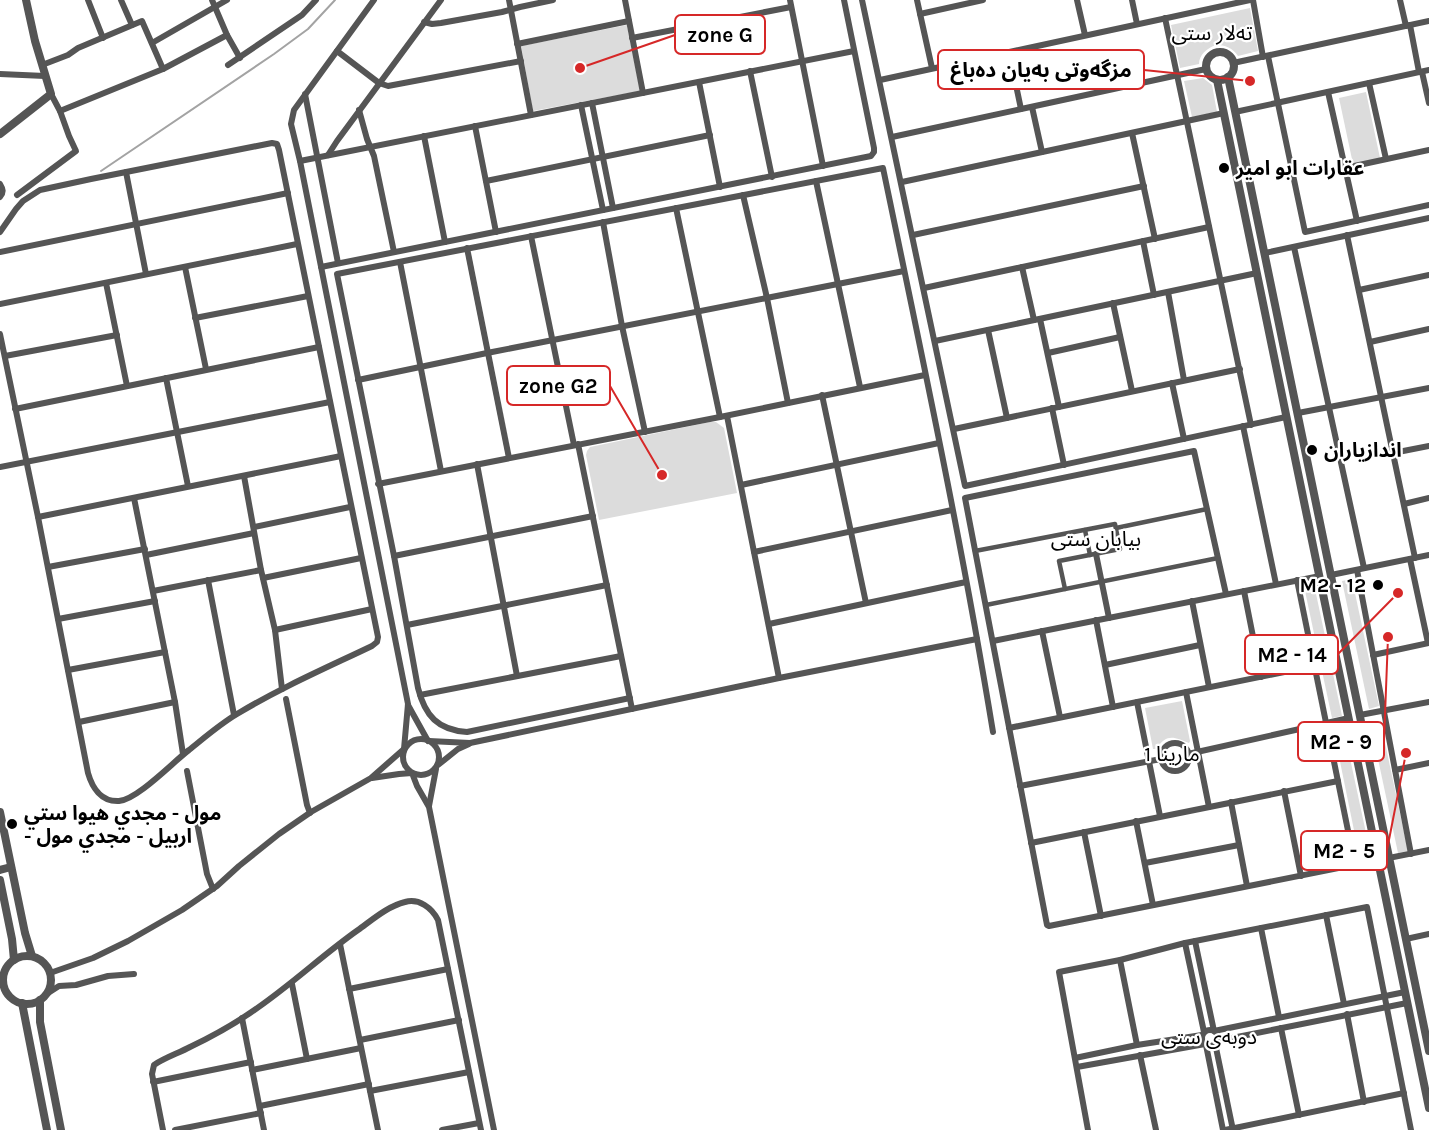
<svg xmlns="http://www.w3.org/2000/svg" width="1429" height="1130" font-family="Karla,'Noto Sans Arabic',sans-serif">
<style>
.green{fill:#dcdcdc}
.lines{fill:none;stroke-linecap:round;stroke-linejoin:round}
.stream{stroke:#a3a3a3;stroke-width:2}
.pedestrian{stroke:#555;stroke-width:4.5}
.minor{stroke:#555;stroke-width:6}
.tertiary{stroke:#555;stroke-width:8}
.poi-dot{fill:#000;stroke:#fff;stroke-width:2}
.labels{text-anchor:middle;stroke-width:4.5;stroke-linejoin:round;paint-order:stroke}
.poi-label{font-size:20px;font-weight:bold;fill:#000;stroke:#fff;text-anchor:start}
.neighbourhood-label{font-size:21px;fill:#000;stroke:#fff}
.leader{fill:none;stroke:#d62828;stroke-width:2}
.callout-dot{fill:#d62828;stroke:#fff;stroke-width:2}
.callout{fill:#fff;stroke:#d62828;stroke-width:2}
.callout-label{font-size:21px;text-anchor:middle;font-weight:bold;fill:#000}
</style>
<rect width="100%" height="100%" fill="#fff"/>
<g class="green">
<path d="M 1250,8 L 1258,51 L 1238,56 C 1233,48 1225,45 1216,45 C 1207,48 1199,55 1199,64 L 1180,68 L 1171,25 Z"/>
<polygon points="627,25 640,91 533,111 521,46"/>
<polygon points="1203,78 1212,85 1217,112 1192,117 1184,81"/>
<polygon points="1366,92 1380,158 1353,164 1339,98"/>
<polygon points="710,422 716,422 724,428 737,493 599,520 586,455 587,451 590,447"/>
<polygon points="1352,579 1379,706 1369,709 1342,581"/>
<polygon points="1315,589 1342,716 1332,718 1305,591"/>
<path d="M 1182,701 L 1190,741 L 1189,743 C 1174,737 1167,733 1156,749 L 1153,749 L 1145,708 Z"/>
<polygon points="1381,724 1408,851 1398,853 1371,726"/>
<polygon points="1344,730 1369,847 1358,850 1334,732"/>
</g>
<g class="lines">
<polyline class="stream" points="101,171 274,54 308,29 335,0"/>
<g class="pedestrian">
<polyline points="1116,528 1207,509"/>
<polyline points="1085,530 1090,555"/>
<polyline points="975,551 1115,524 1120,549 1059,561 1065,589"/>
<polyline points="986,605 1218,558"/>
</g>
<g class="minor">
<polyline points="88,0 103,38"/>
<polyline points="121,0 132,25"/>
<polyline points="212,0 227,35 240,58"/>
<polyline points="374,0 294,110 291,124 300,161 408,704 404,749"/>
<polyline points="509,0 531,115"/>
<polyline points="625,0 643,93"/>
<polyline points="790,0 823,166"/>
<polyline points="862,0 965,486 1286,417"/>
<polyline points="917,0 932,68"/>
<polyline points="1077,0 1085,35"/>
<polyline points="1132,0 1137,24"/>
<polyline points="1253,0 1263,57"/>
<polyline points="1400,0 1406,26"/>
<polyline points="920,14 983,0"/>
<polyline points="1165,18 1251,425"/>
<polyline points="424,22 432,24 441,23 502,12 520,7 553,0"/>
<polyline points="1410,25 1419,72"/>
<polyline points="632,38 791,7"/>
<polyline points="152,43 227,0"/>
<polyline points="517,44 629,21"/>
<polyline points="337,51 379,83 388,86 521,61"/>
<polyline points="1009,52 1021,109"/>
<polyline points="1268,56 1305,232 1429,205"/>
<polyline points="1233,63 1429,21"/>
<polyline points="42,65 68,55 78,48 142,21 163,69"/>
<polyline points="228,65 302,15 316,0"/>
<polyline points="750,71 772,177"/>
<polyline points="1422,72 1429,103"/>
<polyline points="0,74 45,76"/>
<polyline points="880,80 1250,0"/>
<polyline points="699,82 720,187"/>
<polyline points="1369,83 1386,159"/>
<polyline points="1328,92 1357,221"/>
<polyline points="305,94 338,263"/>
<polyline points="592,103 613,208"/>
<polyline points="581,105 603,210"/>
<polyline points="1032,107 1042,152"/>
<polyline points="359,110 367,139 374,156 394,252"/>
<polyline points="60,111 163,69 227,35"/>
<polyline points="1235,112 1429,70"/>
<polyline points="475,126 496,232"/>
<polyline points="1132,133 1155,239"/>
<polyline points="424,136 445,242"/>
<polyline points="892,137 1206,69"/>
<polyline points="328,155 337,141 441,0"/>
<polyline points="300,161 854,51"/>
<polyline points="1345,168 1429,150"/>
<polyline points="126,172 146,274"/>
<polyline points="486,181 710,135"/>
<polyline points="816,181 860,387"/>
<polyline points="902,182 1224,113"/>
<path d="M 0,184 C 3,189 4,192 0,197"/>
<polyline points="17,195 76,151 69,136 60,111 51,94"/>
<polyline points="743,195 767,298 788,403"/>
<polyline points="676,208 720,417"/>
<polyline points="603,222 622,326 645,432"/>
<path d="M 0,232 L 16,209 L 23,201 L 40,190 L 91,179 L 272,143 L 277,144 L 279,150 L 378,637 L 377,642 L 372,646 C 326,668 280,688 237,714 C 220,724 204,738 189,750 C 173,762 138,799 119,801 C 101,802 92,787 88,773 L 38,517 L 0,334"/>
<polyline points="913,235 1144,186"/>
<polyline points="1347,235 1415,558"/>
<polyline points="531,236 574,445"/>
<polyline points="1143,241 1154,295"/>
<polyline points="1294,247 1364,568"/>
<polyline points="467,248 509,458"/>
<polyline points="0,252 288,193"/>
<polyline points="1265,253 1429,218"/>
<polyline points="400,262 441,471"/>
<polyline points="185,267 206,369"/>
<polyline points="321,267 871,156 874,152 874,148 844,0"/>
<polyline points="1022,267 1034,320"/>
<polyline points="106,283 127,386"/>
<polyline points="924,288 1209,227"/>
<polyline points="1359,290 1429,275"/>
<polyline points="1168,292 1184,380"/>
<polyline points="1113,303 1132,391"/>
<polyline points="0,304 297,244"/>
<polyline points="195,318 308,296"/>
<polyline points="1040,319 1059,407"/>
<polyline points="988,330 1007,418"/>
<polyline points="935,341 1257,273"/>
<polyline points="1370,342 1429,329"/>
<polyline points="1048,353 1120,337"/>
<polyline points="5,356 117,335"/>
<polyline points="166,378 188,486"/>
<polyline points="358,380 487,353 904,271"/>
<polyline points="1172,383 1184,439"/>
<polyline points="822,395 866,603"/>
<polyline points="1052,408 1064,465"/>
<polyline points="15,409 319,347"/>
<polyline points="1298,413 1429,388"/>
<polyline points="727,416 779,678"/>
<polyline points="1243,426 1276,584"/>
<polyline points="954,429 1240,369"/>
<polyline points="578,444 632,709"/>
<polyline points="1393,453 1429,446"/>
<polyline points="477,464 517,676"/>
<polyline points="0,467 330,402"/>
<polyline points="244,476 261,570 275,630 282,689"/>
<polyline points="378,484 720,417 925,375"/>
<polyline points="741,485 939,443"/>
<polyline points="134,498 175,702 183,754"/>
<polyline points="1404,504 1429,498"/>
<polyline points="38,517 341,456"/>
<polyline points="254,527 350,507"/>
<polyline points="754,552 952,510"/>
<polyline points="1096,554 1109,618"/>
<polyline points="146,555 254,533"/>
<polyline points="394,556 593,516"/>
<polyline points="1410,559 1428,643"/>
<polyline points="48,567 145,549"/>
<polyline points="1357,570 1411,854"/>
<polyline points="1331,575 1429,555"/>
<polyline points="263,578 361,558"/>
<polyline points="208,580 234,715"/>
<polyline points="1297,580 1355,865"/>
<polyline points="153,591 261,570"/>
<polyline points="1244,591 1261,677"/>
<polyline points="1226,594 1194,451 965,498 1047,925 1049,926 1429,850"/>
<polyline points="1192,601 1209,687"/>
<polyline points="58,619 155,601"/>
<polyline points="1096,620 1113,707"/>
<polyline points="769,624 966,582"/>
<polyline points="407,625 607,585"/>
<polyline points="275,630 372,609"/>
<polyline points="1042,631 1060,717"/>
<polyline points="993,641 1320,576"/>
<polyline points="1373,655 1429,643"/>
<polyline points="1105,665 1200,645"/>
<polyline points="68,670 165,652"/>
<polyline points="1186,692 1209,807"/>
<polyline points="420,695 621,656"/>
<path d="M 630,698 L 467,732 C 438,730 425,716 418,688 L 394,556 L 337,274 L 883,168 C 922,356 962,543 993,732"/>
<polyline points="286,699 307,805 310,813"/>
<polyline points="1137,702 1160,816"/>
<polyline points="408,705 428,741"/>
<polyline points="1360,715 1429,702"/>
<polyline points="79,722 175,702"/>
<polyline points="1009,728 1314,666"/>
<circle cx="421" cy="757" r="18"/>
<polyline points="429,741 470,743 779,678 977,639"/>
<circle cx="1175" cy="757" r="14"/>
<polyline points="1188,754 1349,718"/>
<polyline points="438,765 458,749 469,744"/>
<polyline points="1395,770 1429,763"/>
<polyline points="187,771 207,874 213,889"/>
<polyline points="372,778 399,774 412,773 417,786 429,807 494,1130"/>
<polyline points="1020,786 1161,759"/>
<polyline points="1284,791 1301,876"/>
<polyline points="1231,802 1247,886"/>
<polyline points="429,806 436,769"/>
<polyline points="1136,821 1153,905"/>
<polyline points="1084,832 1101,916"/>
<polyline points="1031,843 1338,781"/>
<polyline points="1145,863 1239,845"/>
<polyline points="1326,915 1344,1004"/>
<polyline points="1261,928 1279,1017"/>
<polyline points="1406,939 1429,934"/>
<polyline points="1195,941 1214,1031 1405,992"/>
<polyline points="1185,943 1204,1032"/>
<polyline points="340,944 378,1130"/>
<polyline points="1120,960 1137,1045"/>
<polyline points="50,973 93,958 128,941 182,910 217,886 239,866 279,834 311,812 371,778 404,749"/>
<polyline points="292,984 307,1059"/>
<polyline points="349,989 448,969"/>
<polyline points="45,995 59,986 76,985 108,976 134,974"/>
<polyline points="1347,1014 1364,1102"/>
<polyline points="242,1018 264,1130"/>
<polyline points="1281,1028 1299,1115"/>
<circle cx="1210" cy="1038" r="8"/>
<polyline points="360,1040 459,1020"/>
<polyline points="1217,1041 1407,1003"/>
<polyline points="1215,1043 1233,1130"/>
<polyline points="1206,1045 1223,1130"/>
<polyline points="1140,1055 1156,1130"/>
<polyline points="1075,1058 1137,1045 1202,1035"/>
<polyline points="1077,1067 1205,1044"/>
<polyline points="252,1070 361,1048"/>
<polyline points="153,1082 251,1062"/>
<polyline points="370,1091 469,1072"/>
<polyline points="260,1106 369,1084"/>
<path d="M 163,1130 L 152,1074 L 154,1065 C 164,1058 179,1053 190,1047 C 211,1037 231,1026 250,1013 C 288,988 321,956 358,930 C 372,920 388,906 405,902 C 419,898 432,908 438,920 L 481,1130"/>
<polyline points="175,1130 261,1113"/>
<polyline points="442,1130 479,1123"/>
<polyline points="1088,1130 1059,972 1120,960 1185,943 1367,907 1411,1130"/>
<polyline points="1225,1130 1404,1093"/>
</g>
<g class="tertiary">
<circle cx="1220" cy="66" r="14"/>
<polyline points="1228,77 1429,1051"/>
<polyline points="1217,80 1429,1108"/>
<polyline points="0,134 51,94 35,41 26,0"/>
<polyline points="0,812 25,933 32,956"/>
<polyline points="0,870 11,867"/>
<polyline points="0,880 12,939 14,960"/>
<circle cx="27" cy="980" r="24"/>
<polyline points="40,1000 40,1022 61,1130"/>
<polyline points="22,1003 47,1130"/>
</g>
</g>
<g class="poi-dot">
<circle cx="1224" cy="168" r="6"/>
<circle cx="1312" cy="450" r="6"/>
<circle cx="1378" cy="585" r="6"/>
<circle cx="12" cy="824" r="6"/>
</g>
<g class="labels">
<g class="poi-label">
<text x="1236" y="175">عقارات ابو امير</text>
<text x="1324" y="457">اندازياران</text>
<text x="1366" y="592" text-anchor="end">M2 - 12</text>
<text x="24" y="820">مول - مجدي هيوا ستي<tspan x="24" dy="23">- اربيل - مجدي مول</tspan></text>
</g>
<g class="neighbourhood-label">
<text x="1212" y="40">ته‌لار ستی</text>
<text x="1096" y="546">بیابان ستی</text>
<text x="1172" y="761">مارینا 1</text>
<text x="1209" y="1044">دوبه‌ی ستی</text>
</g>
</g>
<path class="leader" d="M580 68L675 35M1250 81L1144 70M662 475L610 386M1398 593L1338 654M1388 637L1384 741M1406 753L1387 850"/>
<g class="callout-dot">
<circle cx="580" cy="68" r="6"/>
<circle cx="1250" cy="81" r="6"/>
<circle cx="662" cy="475" r="6"/>
<circle cx="1398" cy="593" r="6"/>
<circle cx="1388" cy="637" r="6"/>
<circle cx="1406" cy="753" r="6"/>
</g>
<g class="callout">
<rect x="675" y="15" width="90" height="39" rx="6"/>
<rect x="938" y="50" width="206" height="39" rx="6"/>
<rect x="507" y="366" width="103" height="39" rx="6"/>
<rect x="1245" y="635" width="93" height="39" rx="6"/>
<rect x="1298" y="722" width="86" height="39" rx="6"/>
<rect x="1301" y="831" width="86" height="39" rx="6"/>
</g>
<g class="callout-label">
<text x="720" y="42">zone G</text>
<text x="1041" y="77">مزگەوتی بەیان دەباغ</text>
<text x="558" y="393">zone G2</text>
<text x="1292" y="662">M2 - 14</text>
<text x="1341" y="749">M2 - 9</text>
<text x="1344" y="858">M2 - 5</text>
</g>
</svg>
